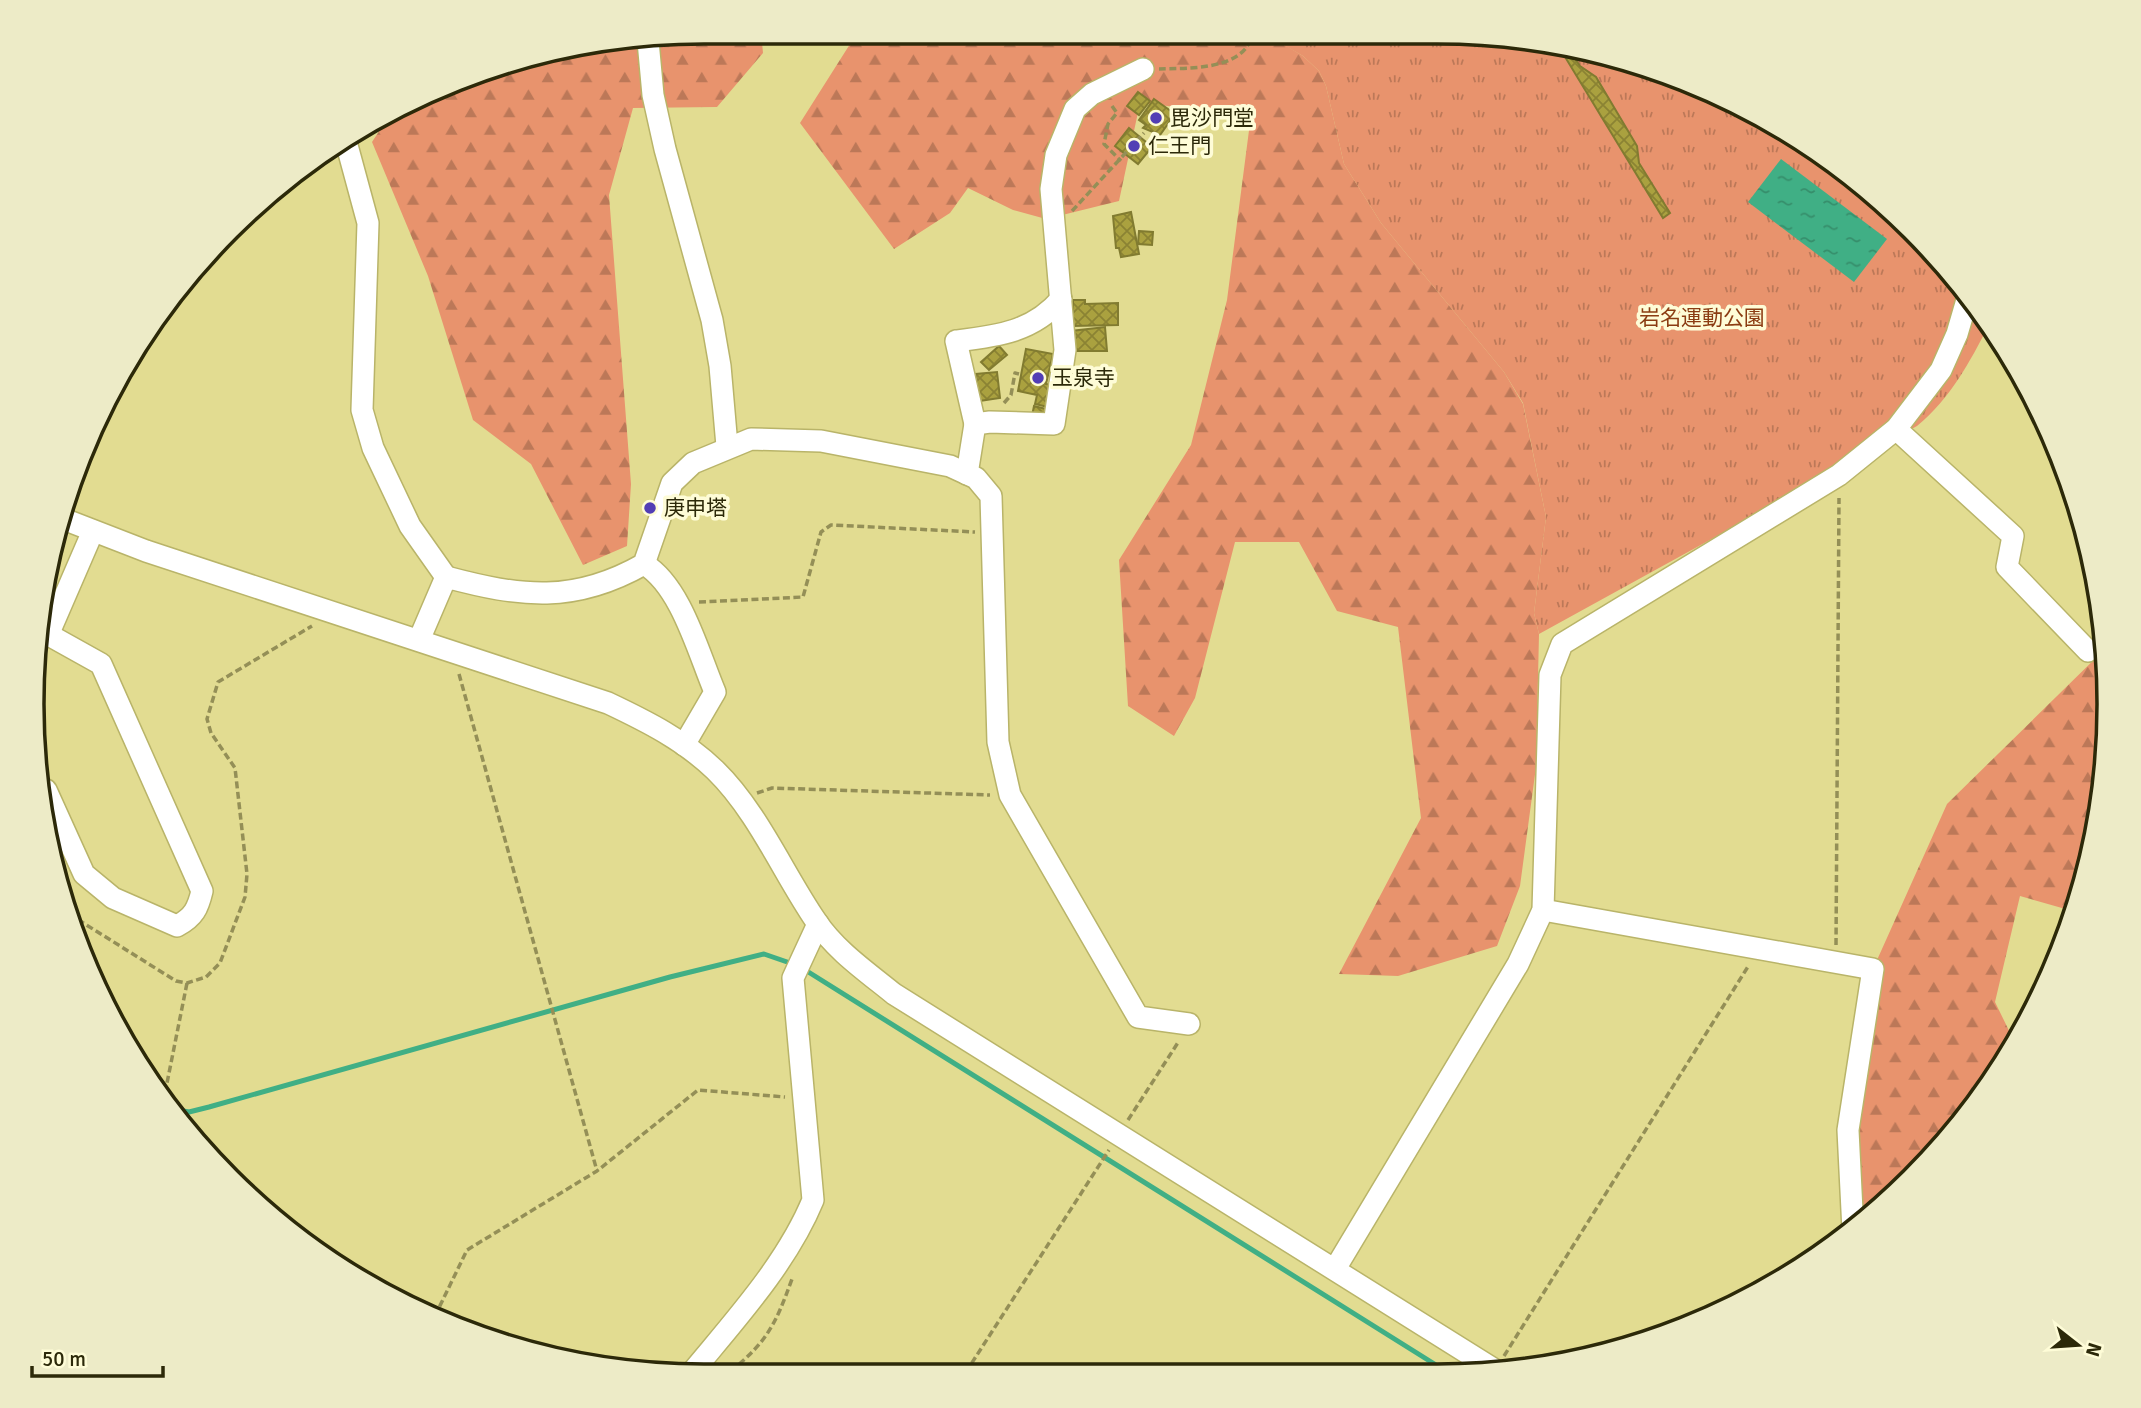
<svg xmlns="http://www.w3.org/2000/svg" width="2141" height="1408" font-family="Signika,'Noto Sans JP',sans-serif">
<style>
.forest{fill:url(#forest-firs)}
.park{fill:url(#park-tufts)}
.water{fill:url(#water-ripples)}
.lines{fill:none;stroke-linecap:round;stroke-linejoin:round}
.stream{stroke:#40af85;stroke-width:5}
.building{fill:url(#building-cross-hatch);stroke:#817b30;stroke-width:2}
.minor-casing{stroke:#b9b469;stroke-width:24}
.path{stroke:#948f57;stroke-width:3.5;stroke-dasharray:7 3.5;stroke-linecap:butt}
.minor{stroke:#fff;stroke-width:21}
.poi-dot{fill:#523eb5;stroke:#fefcd7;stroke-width:2.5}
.labels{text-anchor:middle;stroke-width:7;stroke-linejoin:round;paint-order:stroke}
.poi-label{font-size:21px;fill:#2c2909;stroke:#fefcd7;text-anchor:start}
.park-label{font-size:21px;fill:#8b3c12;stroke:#fefcd7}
.rim{fill:none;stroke:#2c2909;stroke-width:3.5}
</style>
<defs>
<pattern id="forest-firs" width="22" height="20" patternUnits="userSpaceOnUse" patternTransform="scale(1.75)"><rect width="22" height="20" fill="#e8936d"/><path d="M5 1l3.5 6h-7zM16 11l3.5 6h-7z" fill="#bc7858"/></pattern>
<pattern id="park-tufts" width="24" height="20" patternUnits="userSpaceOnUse" patternTransform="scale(1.75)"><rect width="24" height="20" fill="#e8936d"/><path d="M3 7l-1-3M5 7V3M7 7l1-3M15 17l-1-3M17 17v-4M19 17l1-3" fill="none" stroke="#bc7858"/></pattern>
<pattern id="water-ripples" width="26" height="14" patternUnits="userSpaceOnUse" patternTransform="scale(1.75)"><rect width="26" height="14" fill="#40af85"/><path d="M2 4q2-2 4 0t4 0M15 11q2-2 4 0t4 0" fill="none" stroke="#368e6b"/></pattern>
<pattern id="building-cross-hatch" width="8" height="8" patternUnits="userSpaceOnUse" patternTransform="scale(1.75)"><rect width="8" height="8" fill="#aaa13f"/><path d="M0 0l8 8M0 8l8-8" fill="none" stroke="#8b8333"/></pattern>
</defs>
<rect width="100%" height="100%" fill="#e2dc91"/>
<g class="forest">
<polygon points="704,32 761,32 763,53 717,107 633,108 609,195 631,484 627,546 583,565 531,464 473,420 428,276 372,142 389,116 488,67"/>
<polygon points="857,33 1268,35 1303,56 1319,71 1326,86 1344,164 1381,223 1504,372 1523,404 1546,517 1534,613 1539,634 1536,767 1520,886 1497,946 1398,976 1339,974 1421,818 1398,627 1337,611 1299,542 1235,542 1195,698 1174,736 1128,706 1119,560 1191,445 1227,300 1251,115 1140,103 1119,201 1046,219 1013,210 968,188 950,213 894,249 800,123"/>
<polygon points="2106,648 2104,792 2076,912 2020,896 1995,1002 2016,1045 1942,1148 1856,1228 1848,1130 1873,969 1947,804"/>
</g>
<path class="park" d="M 1268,36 L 1525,37 L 1734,101 L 1881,199 L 1971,295 L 1989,325 C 1969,363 1951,398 1917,426 L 1539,634 L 1534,613 L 1546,517 L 1523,403 L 1504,372 L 1381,223 L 1344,164 L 1326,86 L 1319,71 L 1303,56 Z"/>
<polygon class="water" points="1781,159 1887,239 1854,282 1748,202"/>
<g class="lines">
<g class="stream">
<polyline points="802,968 1452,1375"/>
<polyline points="178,1110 189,1112 209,1107 670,977 764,954 793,964"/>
</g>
</g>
<g class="building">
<polygon points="1559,47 1570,51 1580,66 1596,77 1637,146 1639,163 1670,213 1663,218"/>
<polygon points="1138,92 1150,101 1139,115 1127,106"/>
<polygon points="1154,99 1175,114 1160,135 1143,128 1146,125 1139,120"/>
<polygon points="1129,128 1152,147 1138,164 1115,146"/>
<polygon points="1131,212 1139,254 1121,257 1119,248 1116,248 1113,216"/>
<polygon points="1139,231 1153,232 1152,245 1138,244"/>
<polygon points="1073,300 1085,300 1085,304 1118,303 1118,325 1073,326"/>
<polygon points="1105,327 1107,351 1073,351 1071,331"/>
<polygon points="999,346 1007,355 989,370 981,362"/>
<polygon points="1026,349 1053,354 1046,384 1052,385 1048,407 1035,404 1037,395 1018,391"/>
<polygon points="997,372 1000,398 979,401 976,374"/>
<polygon points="1034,406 1046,409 1044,418 1032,416"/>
</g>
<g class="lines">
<defs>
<g id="minor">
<polyline points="648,41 653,95 665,149 712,320 720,366 727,446"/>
<polyline points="345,138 368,223 362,410 373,448 410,526 446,577"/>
<path d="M 975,424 L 956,341 C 997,336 1033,332 1061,299"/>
<polyline points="1896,429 2013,536 2007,567 2088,651"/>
<polyline points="967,474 975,424 990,422 1054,424 1065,350 1051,189 1056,155 1075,109 1092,94 1143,69"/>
<path d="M 66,520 L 146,551 L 608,703 C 646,721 684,740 715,770 C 758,812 783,873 816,921 C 835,950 867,972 894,994 L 1498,1372"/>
<path d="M 644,564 C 681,586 698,652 715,692 L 684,745"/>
<path d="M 40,630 L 101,664 L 202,891 C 198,908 194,917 177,926 L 113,898 L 84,874 L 46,790"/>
<polyline points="48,635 93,531"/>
<path d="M 419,640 L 446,577 C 521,597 574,604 644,564 L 672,483 L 693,463 L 751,439 L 821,441 L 950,466 L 976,478 L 991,496 L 998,742 L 1010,795 L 1138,1017 L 1189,1024"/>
<polyline points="1543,910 1873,969 1848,1130 1853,1231"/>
<polyline points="1335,1269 1518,964 1543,910 1550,675 1562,644 1839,475 1896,429 1941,370 1957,334 1969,293"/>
<path d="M 693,1371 C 736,1319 787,1263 813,1200 L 793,978 L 818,924"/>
</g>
</defs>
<use href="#minor" class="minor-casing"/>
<g class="path">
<path d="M 1159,69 C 1187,68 1244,71 1252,35"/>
<polyline points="1112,106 1117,113 1108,124 1104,144 1121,161"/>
<polyline points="1072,211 1144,133"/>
<polyline points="1004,403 1011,395 1015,373 1019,374"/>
<polyline points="699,602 803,597 821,532 831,525 975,532"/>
<polyline points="459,674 597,1171"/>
<polyline points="757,793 772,788 990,795"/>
<polyline points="69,914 176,981 187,983 206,977 220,963 245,897 247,874 235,768 211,733 207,719 218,682 312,626"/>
<polyline points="1836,945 1839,498"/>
<polyline points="165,1093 187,983"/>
<polyline points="1128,1120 1179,1041"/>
<polyline points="435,1316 467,1250 597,1171 698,1090 785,1097"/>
<polyline points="1504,1356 1749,965"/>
<path d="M 731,1371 C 768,1341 776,1323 792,1279"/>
<polyline points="966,1372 1109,1150"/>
</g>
<use href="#minor" class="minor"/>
</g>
<g class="poi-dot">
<circle cx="1156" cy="118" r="7"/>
<circle cx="1134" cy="146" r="7"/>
<circle cx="1038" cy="378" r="7"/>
<circle cx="650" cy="508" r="7"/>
</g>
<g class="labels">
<g class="poi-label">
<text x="1170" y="125">毘沙門堂</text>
<text x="1148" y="153">仁王門</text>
<text x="1052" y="385">玉泉寺</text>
<text x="664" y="515">庚申塔</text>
</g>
<g class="park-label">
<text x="1702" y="325">岩名運動公園</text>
</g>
</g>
<path d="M0 0H2141V1408H0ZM704 44H1437A660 660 0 0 1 2097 704V704A660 660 0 0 1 1437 1364H704A660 660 0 0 1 44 704V704A660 660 0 0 1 704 44Z" fill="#edebc7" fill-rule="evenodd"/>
<path class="rim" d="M704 44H1437A660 660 0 0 1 2097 704V704A660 660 0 0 1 1437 1364H704A660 660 0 0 1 44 704V704A660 660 0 0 1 704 44Z"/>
<g transform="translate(2078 1345) rotate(107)" stroke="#fefcd7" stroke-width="5" paint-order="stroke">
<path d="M0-5L12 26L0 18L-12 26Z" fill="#2c2909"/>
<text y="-10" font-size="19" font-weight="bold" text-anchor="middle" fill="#2c2909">N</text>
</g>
<path d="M32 1366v10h131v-10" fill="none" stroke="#2c2909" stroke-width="3.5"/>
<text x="42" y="1366" font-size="21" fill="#2c2909" stroke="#fefcd7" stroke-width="5" paint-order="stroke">50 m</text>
</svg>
